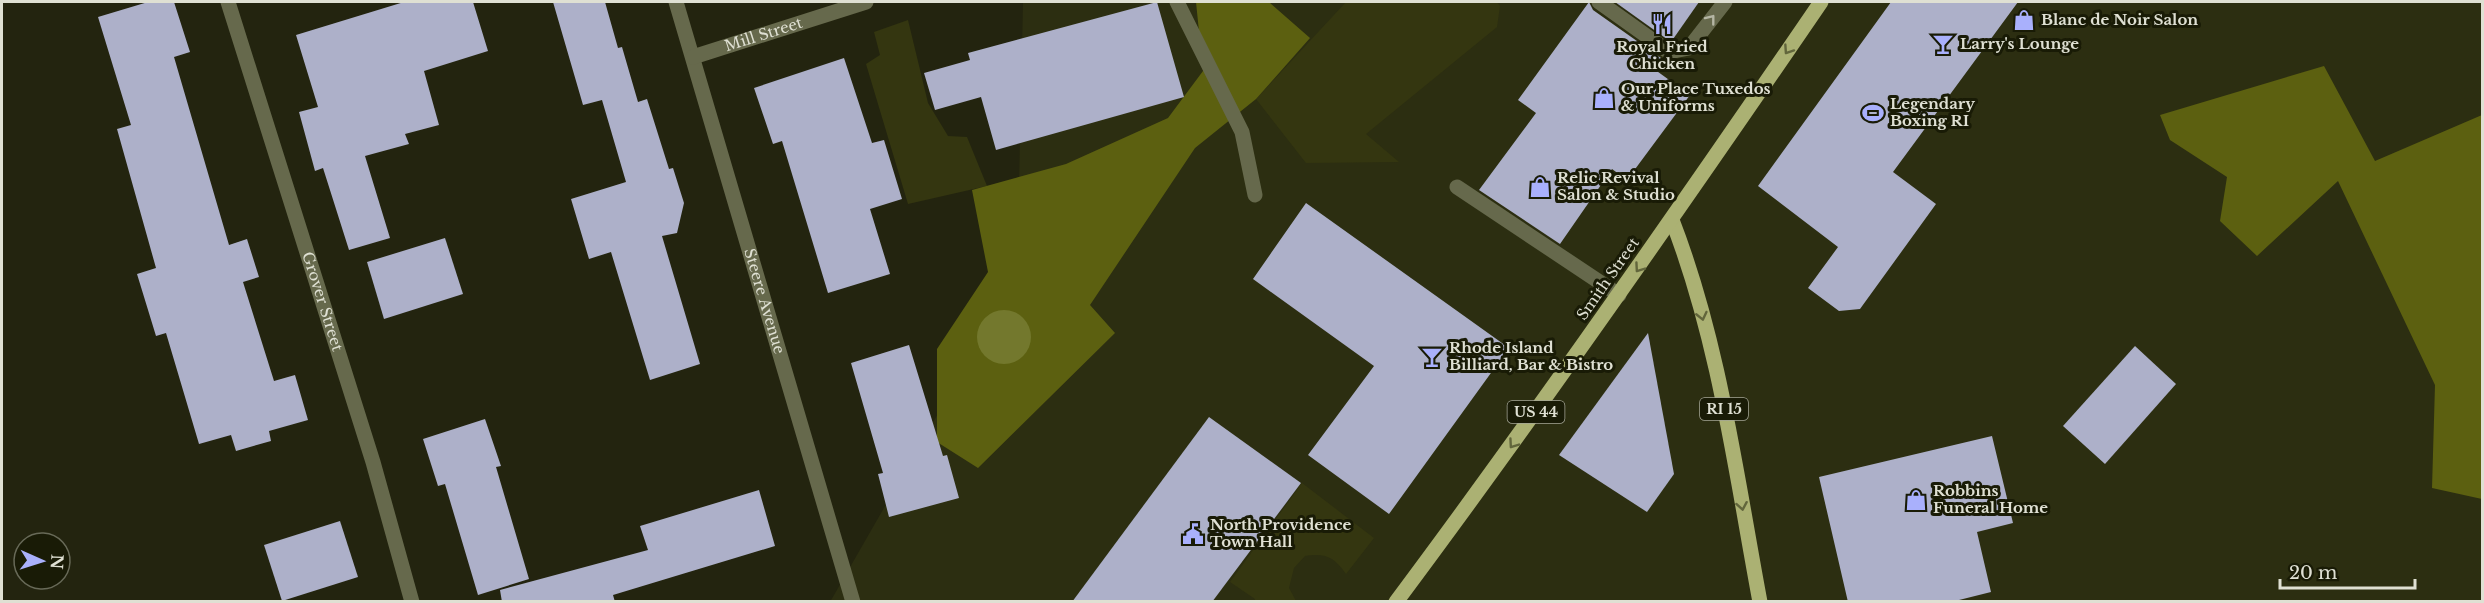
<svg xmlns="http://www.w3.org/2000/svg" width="2484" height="603" font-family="'Libre Baskerville',serif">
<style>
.built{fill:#2c2e11}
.green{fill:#343610}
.forest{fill:#5c6010}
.water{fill:#73782d}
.building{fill:#adb0c9}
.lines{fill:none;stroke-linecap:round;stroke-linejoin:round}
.minor{stroke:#66694c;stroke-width:15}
.major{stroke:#abb173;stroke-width:15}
.oneway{stroke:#b5b6a4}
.oneway2{stroke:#62663c}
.labels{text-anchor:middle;stroke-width:6;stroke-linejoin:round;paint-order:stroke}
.shield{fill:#191b06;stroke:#a4a596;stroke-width:1.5}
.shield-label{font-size:14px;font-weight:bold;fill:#dfe0d3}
.poi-label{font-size:15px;font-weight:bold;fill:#dfe0d3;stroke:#191b06;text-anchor:start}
.street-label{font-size:15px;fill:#dfe0d3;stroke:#191b06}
</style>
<rect width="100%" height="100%" fill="#23240f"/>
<polygon class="built" points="1023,2 2482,2 2482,601 830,602 1017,276"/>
<g class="green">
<polygon points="1346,2 1497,2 1500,6 1497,27 1366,134 1399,162 1306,163 1256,99"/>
<polygon points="908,20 928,103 948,136 967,137 987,186 908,204 866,64 880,55 874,32"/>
<path d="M 1302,483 L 1374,538 L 1346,574 C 1334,557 1326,553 1305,556 L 1294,568 L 1289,588 L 1296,601 L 1255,601 L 1255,599 L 1230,582 Z"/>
</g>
<g class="forest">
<polygon points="1196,2 1269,2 1310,38 1256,99 1195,148 1090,305 1115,333 978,468 937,442 937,349 988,272 972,190 1066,164 1168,118 1203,71"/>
<polygon points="2324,66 2375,161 2482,115 2482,499 2432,488 2435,385 2338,181 2257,256 2220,221 2227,177 2170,140 2160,115"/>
</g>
<circle class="water" cx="1004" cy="337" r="27"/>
<g class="building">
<polygon points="148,2 174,2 190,52 174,57 229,245 247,239 259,277 243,282 274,381 295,375 308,420 269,431 271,441 236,451 231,435 199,444 166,333 156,336 137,274 156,268 117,129 131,125 98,17"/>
<polygon points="404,2 473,2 488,51 424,71 439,125 405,134 409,144 365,156 390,238 349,250 323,168 315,171 299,112 318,107 296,35"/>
<polygon points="553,2 605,2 618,48 622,47 638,102 647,99 669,169 673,168 684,203 677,233 662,236 700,364 650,380 611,252 589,259 571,199 626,182 602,100 583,105"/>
<polygon points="1157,2 1184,97 996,150 981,97 935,110 924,73 970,60 968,53"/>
<polygon points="1589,2 1593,10 1661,58 1654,69 1690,95 1627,180 1612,169 1560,244 1479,190 1536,113 1518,100"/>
<polygon points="1615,2 1699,2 1671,42"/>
<polygon points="1891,2 2018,2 1893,172 1936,204 1860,309 1839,311 1808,288 1838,247 1758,186"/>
<polygon points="844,58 872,143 884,140 902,199 870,209 890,274 828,293 782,141 773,144 754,88"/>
<polygon points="1306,203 1509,348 1389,514 1308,455 1374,366 1253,279"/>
<polygon points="445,238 463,294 384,319 367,262"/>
<polygon points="1648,333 1674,474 1647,512 1559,455"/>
<polygon points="909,345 943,456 947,455 959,498 889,517 878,474 883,473 851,363"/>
<polygon points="2135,346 2176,384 2105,464 2063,426"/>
<polygon points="1209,417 1301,483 1212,602 1072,602"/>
<polygon points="485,419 501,466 496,467 529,579 478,595 445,484 438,486 423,439"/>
<polygon points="1992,436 2013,523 1977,532 1991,592 1951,602 1848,602 1819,477"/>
<polygon points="759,490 775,546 613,595 615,602 502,602 500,590 648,550 640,526"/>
<polygon points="340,521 358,577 282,601 264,545"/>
</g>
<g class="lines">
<g class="minor">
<path id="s1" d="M 228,2 L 373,462 L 412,602"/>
<path id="s2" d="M 676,2 L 853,602"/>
<polyline points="1177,2 1242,132 1255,195"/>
<polyline points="1599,2 1669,52 1689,48 1725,2"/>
<path id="s3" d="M 693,57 L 866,2"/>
<polyline points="1457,187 1619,295"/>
</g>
<g class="major">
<path d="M 1672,220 C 1719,341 1736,474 1760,602"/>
<path d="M 1396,602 C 1543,405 1683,204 1821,2"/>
</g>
</g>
<defs><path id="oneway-chevron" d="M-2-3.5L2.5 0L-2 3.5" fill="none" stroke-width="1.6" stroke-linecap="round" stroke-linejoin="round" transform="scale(1.5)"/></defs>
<use class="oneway" href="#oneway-chevron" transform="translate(1711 19) rotate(-52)"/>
<g class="oneway2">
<use href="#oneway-chevron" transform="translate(1788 50) rotate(124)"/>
<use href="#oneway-chevron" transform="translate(1639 268) rotate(125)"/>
<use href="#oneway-chevron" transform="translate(1702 316) rotate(77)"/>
<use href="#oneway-chevron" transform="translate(1513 444) rotate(125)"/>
<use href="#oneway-chevron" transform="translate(1742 506) rotate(80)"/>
</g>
<defs>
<symbol id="shop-bare" viewBox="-9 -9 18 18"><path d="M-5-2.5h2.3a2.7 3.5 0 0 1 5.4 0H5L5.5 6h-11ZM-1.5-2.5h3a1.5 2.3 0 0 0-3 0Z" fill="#a9b0fc" stroke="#191b06" stroke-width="2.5" paint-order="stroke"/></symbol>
<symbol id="restaurant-bare" viewBox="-9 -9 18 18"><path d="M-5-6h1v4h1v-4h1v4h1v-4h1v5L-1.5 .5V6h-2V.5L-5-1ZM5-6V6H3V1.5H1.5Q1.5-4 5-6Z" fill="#a9b0fc" stroke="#191b06" stroke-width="2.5" paint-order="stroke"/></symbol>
<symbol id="bar-bare" viewBox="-9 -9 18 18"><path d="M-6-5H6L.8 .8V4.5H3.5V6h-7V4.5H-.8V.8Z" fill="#a9b0fc" stroke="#191b06" stroke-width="2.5" paint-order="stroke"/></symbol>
<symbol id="stadium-bare" viewBox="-9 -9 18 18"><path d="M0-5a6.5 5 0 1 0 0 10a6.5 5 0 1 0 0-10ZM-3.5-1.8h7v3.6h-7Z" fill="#a9b0fc" stroke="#191b06" stroke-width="2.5" paint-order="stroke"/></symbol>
<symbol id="civic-bare" viewBox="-9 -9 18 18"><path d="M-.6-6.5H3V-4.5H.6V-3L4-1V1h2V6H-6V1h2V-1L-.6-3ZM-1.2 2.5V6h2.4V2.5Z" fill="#a9b0fc" stroke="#191b06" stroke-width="2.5" paint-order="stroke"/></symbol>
</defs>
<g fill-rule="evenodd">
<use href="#shop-bare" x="2009" y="5" width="30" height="30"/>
<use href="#restaurant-bare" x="1647" y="9" width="30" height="30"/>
<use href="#bar-bare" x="1928" y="29" width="30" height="30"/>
<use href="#shop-bare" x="1589" y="83" width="30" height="30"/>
<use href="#stadium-bare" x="1858" y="98" width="30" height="30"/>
<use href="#shop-bare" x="1525" y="172" width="30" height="30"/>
<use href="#bar-bare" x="1417" y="342" width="30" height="30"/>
<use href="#shop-bare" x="1901" y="485" width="30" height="30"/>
<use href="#civic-bare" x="1178" y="519" width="30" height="30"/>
</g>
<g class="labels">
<g class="shield">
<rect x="1700" y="398" width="48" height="22" rx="4.5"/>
<rect x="1507.5" y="401" width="57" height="22" rx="4.5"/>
</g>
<g class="shield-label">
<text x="1724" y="414">RI 15</text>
<text x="1536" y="417">US 44</text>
</g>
<g class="poi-label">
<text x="2041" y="25">Blanc de Noir Salon</text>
<text x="1960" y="49">Larry's Lounge</text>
<text x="1662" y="52" text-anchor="middle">Royal Fried<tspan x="1662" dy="17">Chicken</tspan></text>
<text x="1621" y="94">Our Place Tuxedos<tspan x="1621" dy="17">&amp; Uniforms</tspan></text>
<text x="1890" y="109">Legendary<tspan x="1890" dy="17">Boxing RI</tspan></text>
<text x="1557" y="183">Relic Revival<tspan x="1557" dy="17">Salon &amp; Studio</tspan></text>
<text x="1449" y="353">Rhode Island<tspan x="1449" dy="17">Billiard, Bar &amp; Bistro</tspan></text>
<text x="1933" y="496">Robbins<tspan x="1933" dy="17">Funeral Home</tspan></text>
<text x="1210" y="530">North Providence<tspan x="1210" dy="17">Town Hall</tspan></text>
</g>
<g class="street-label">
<text dy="5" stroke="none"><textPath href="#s3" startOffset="74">Mill Street</textPath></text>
<text transform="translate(1608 279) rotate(-55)" y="5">Smith Street</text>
<text dy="5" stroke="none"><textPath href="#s1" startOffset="314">Grover Street</textPath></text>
<text dy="5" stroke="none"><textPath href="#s2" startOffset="312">Steere Avenue</textPath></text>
</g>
</g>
<rect width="2484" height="603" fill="none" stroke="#dfe0d3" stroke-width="6"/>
<g transform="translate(42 561) rotate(93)"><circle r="28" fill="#191b06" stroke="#686a58" stroke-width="1.5"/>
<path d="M0-4.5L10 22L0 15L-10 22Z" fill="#a9b0fc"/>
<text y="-9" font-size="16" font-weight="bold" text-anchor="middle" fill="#dfe0d3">N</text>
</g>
<path d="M2280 579v9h135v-9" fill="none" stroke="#dfe0d3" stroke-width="3"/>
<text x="2289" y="579" font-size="18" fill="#dfe0d3" stroke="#191b06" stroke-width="4.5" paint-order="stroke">20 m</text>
</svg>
